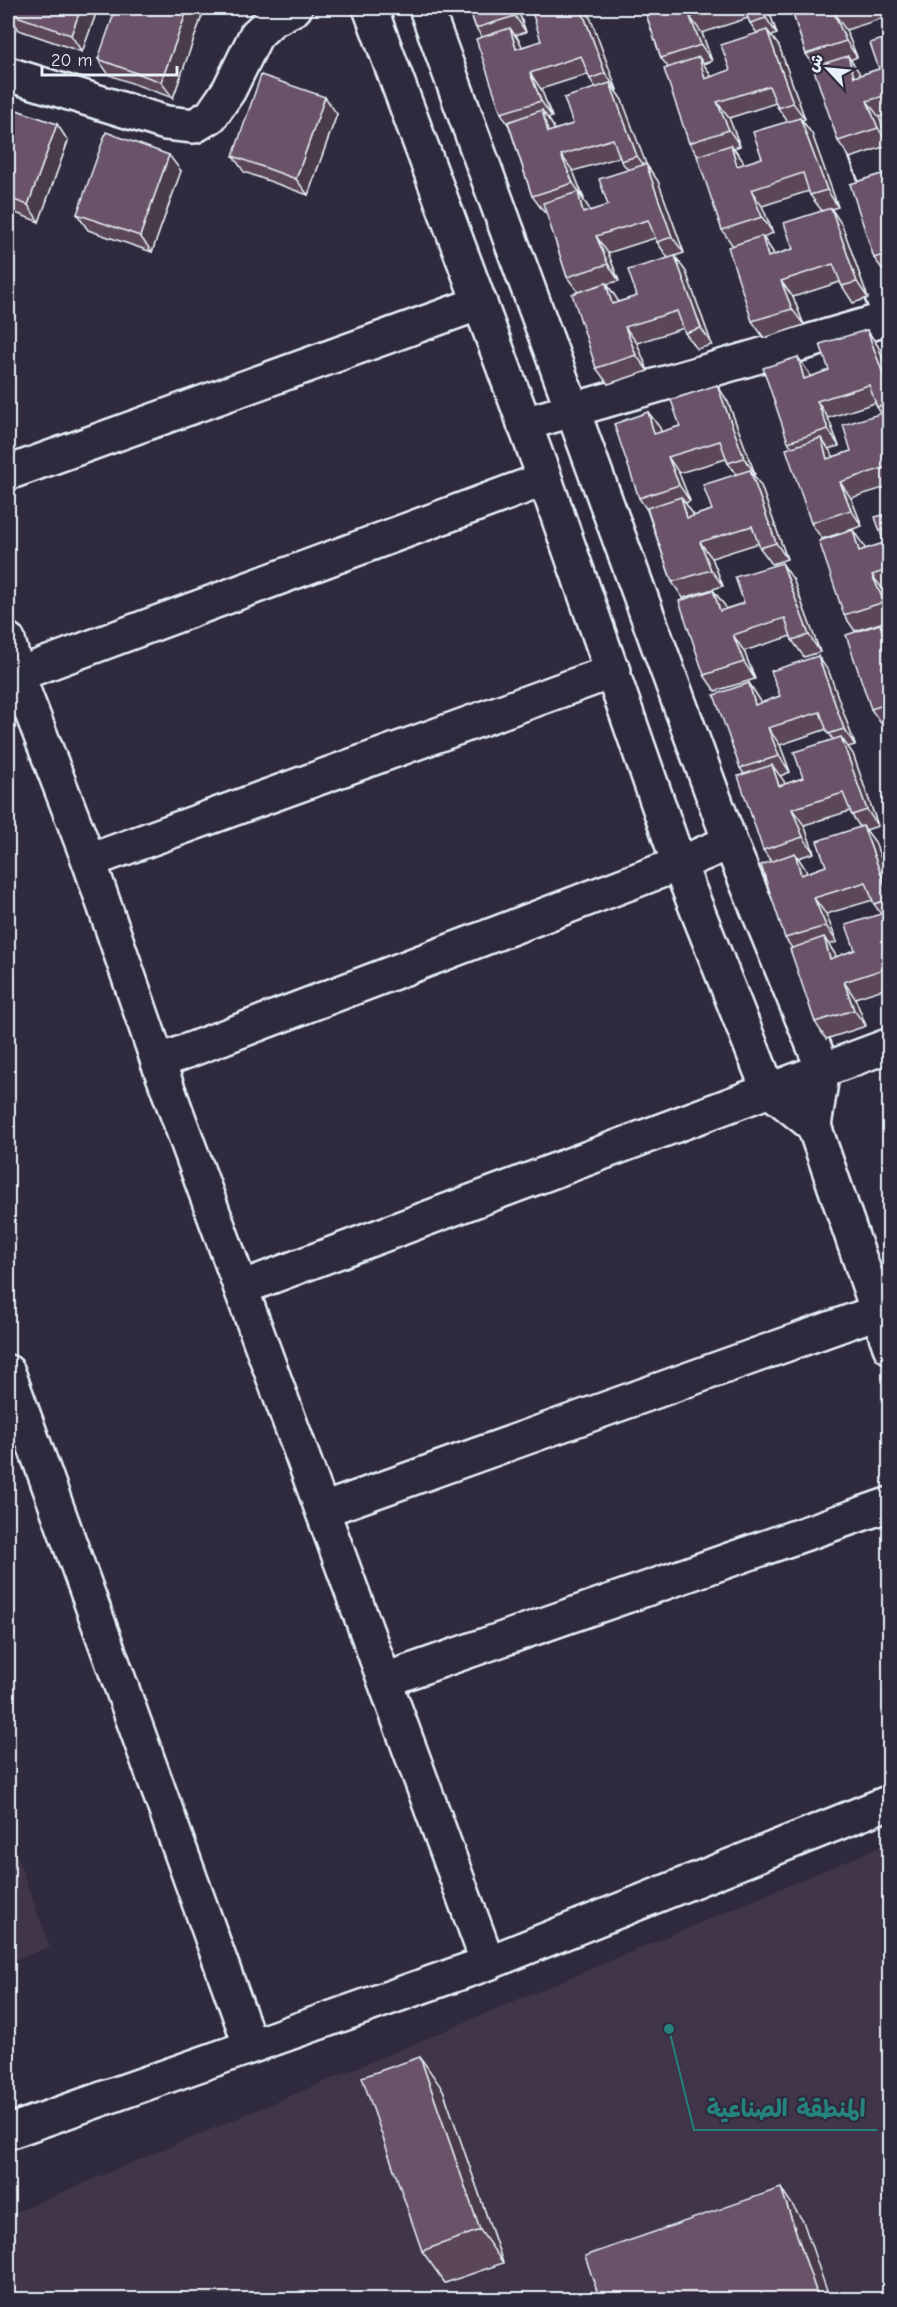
<svg xmlns="http://www.w3.org/2000/svg" width="897" height="2307" font-family="'Comic Neue','Playpen Sans Arabic',sans-serif">
<style>
.built{fill:#41364a}
.lines{fill:none;stroke-linecap:round;stroke-linejoin:round}
.street-casing{stroke:#e8f1f8;stroke-width:38}
.street{stroke:#2f2a3d;stroke-width:33}
.wall{fill:#5b4759;stroke:#e8f1f8;stroke-width:1.5;fill-rule:evenodd}
.shaded-wall{fill:#4a3a48;stroke:#e8f1f8;stroke-width:1.5}
.building{fill:#6a5367;stroke:#e8f1f8;stroke-width:1.5}
.leader{fill:none;stroke:#25827c;stroke-width:2}
.callout-dot{fill:#25827c;stroke:#2f2a3d;stroke-width:2}
.callout-label{font-size:24px;text-anchor:middle;font-weight:bold;fill:#25827c;stroke:#2f2a3d;stroke-width:4.5;stroke-linejoin:round;paint-order:stroke}
</style>
<rect width="100%" height="100%" fill="#2f2a3d"/>
<filter id="ink" filterUnits="userSpaceOnUse"><feTurbulence type="fractalNoise" baseFrequency=".0167" numOctaves="2"/><feDisplacementMap in="SourceGraphic" scale="12" xChannelSelector="R" yChannelSelector="G"/><feConvolveMatrix kernelMatrix="1 2 1 2 8 2 1 2 1" color-interpolation-filters="sRGB"/></filter>
<g filter="url(#ink)">
<g class="built">
<polygon points="8,1831 50,1947 8,1962"/>
<polygon points="889,1843 889,2299 8,2299 8,2215"/>
</g>
<g class="lines">
<defs>
<g id="street">
<polyline points="370,8 545,479 679,864 768,1089 814,1126"/>
<polyline points="426,8 730,842 823,1069 814,1126 890,1347"/>
<polyline points="774,8 890,316"/>
<polyline points="8,74 166,123 194,126 211,116 229,90 256,35 272,20 295,8"/>
<polyline points="524,424 890,318"/>
<polyline points="8,473 480,303"/>
<polyline points="8,640 17,674 89,861 158,1062 488,1963"/>
<polyline points="8,678 545,479"/>
<polyline points="89,861 614,671"/>
<polyline points="158,1062 679,864 730,842"/>
<polyline points="241,1288 890,1045"/>
<polyline points="8,1372 250,2044"/>
<polyline points="323,1510 877,1312"/>
<polyline points="385,1680 890,1504"/>
<polyline points="8,2132 488,1963 890,1802"/>
</g>
</defs>
<use href="#street" class="street-casing"/>
<use href="#street" class="street"/>
</g>
<g class="wall">
<polygon points="98,8 82,52 19,30 8,14"/>
<polygon points="188,8 195,8 202,16 173,98 109,75 98,59"/>
<path d="M 469,8 L 517,8 L 526,32 L 516,35 L 521,44 L 522,47 L 541,41 L 557,8 L 583,8 L 590,17 L 617,90 L 615,90 L 622,100 L 646,165 L 658,181 L 684,253 L 675,256 L 686,272 L 712,345 L 697,349 L 685,333 L 684,328 L 637,343 L 648,371 L 608,384 L 596,368 L 578,292 L 567,277 L 546,211 L 544,212 L 532,196 L 509,126 L 501,113 L 482,37 L 476,28 ZM 588,74 L 590,79 L 596,88 L 573,124 L 554,130 L 553,126 L 548,118 L 552,117 L 541,89 ZM 620,157 L 621,161 L 628,170 L 608,205 L 590,211 L 589,208 L 583,200 L 584,199 L 573,171 ZM 655,238 L 657,242 L 668,258 L 637,296 L 618,302 L 617,299 L 607,284 L 619,281 L 608,253 Z"/>
<path d="M 644,8 L 768,8 L 777,34 L 771,36 L 779,46 L 805,119 L 802,120 L 812,134 L 838,207 L 831,209 L 842,225 L 868,298 L 853,303 L 842,286 L 840,282 L 793,297 L 804,325 L 764,338 L 752,321 L 733,246 L 722,230 L 698,156 L 689,143 L 668,67 L 661,58 ZM 748,18 L 750,23 L 757,33 L 730,70 L 711,77 L 710,74 L 703,64 L 712,61 L 702,33 ZM 776,103 L 778,108 L 788,122 L 762,158 L 744,164 L 743,161 L 734,148 L 740,146 L 729,118 ZM 809,191 L 810,195 L 822,211 L 793,249 L 774,255 L 773,252 L 763,237 L 773,233 L 762,206 Z"/>
<polygon points="791,8 890,8 890,16 846,30 857,57 850,60 860,75 879,69 890,37 890,114 879,117 889,145 850,158 838,141 815,67 806,54"/>
<polygon points="8,107 57,124 68,141 39,222 8,210"/>
<polygon points="337,114 308,195 244,172 233,156"/>
<polygon points="181,171 152,252 88,230 77,214"/>
<polygon points="890,180 890,273 886,274 874,258"/>
<path d="M 867,330 L 878,346 L 890,378 L 890,486 L 851,498 L 862,526 L 822,539 L 811,523 L 792,447 L 788,442 L 809,373 L 810,377 L 829,370 ZM 875,403 L 877,407 L 881,413 L 851,451 L 833,457 L 828,449 L 839,446 L 828,418 Z"/>
<path d="M 717,385 L 728,402 L 755,474 L 753,475 L 761,486 L 787,559 L 772,564 L 760,548 L 759,543 L 712,558 L 723,586 L 683,598 L 672,582 L 647,510 L 639,498 L 648,412 L 660,428 L 661,432 L 680,426 ZM 726,459 L 728,463 L 736,474 L 712,510 L 693,516 L 693,514 L 685,503 L 690,501 L 679,473 Z"/>
<polygon points="890,513 890,589 884,591 890,605 890,620 855,631 844,615 864,546 865,549 884,543"/>
<polygon points="793,579 820,652 804,657 792,640 791,636 744,651 755,679 715,691 704,675 713,590 725,606 725,609 744,603"/>
<polygon points="890,637 890,723 882,725 871,709"/>
<path d="M 829,672 L 855,745 L 848,747 L 853,754 L 878,826 L 866,830 L 875,842 L 890,883 L 890,987 L 855,998 L 866,1026 L 826,1039 L 815,1022 L 792,948 L 785,938 L 771,861 L 763,850 L 744,774 L 740,768 L 749,683 L 760,700 L 761,703 L 780,696 ZM 827,729 L 833,740 L 803,778 L 785,784 L 780,776 L 790,772 L 780,745 ZM 850,811 L 852,815 L 860,827 L 826,866 L 807,873 L 806,870 L 798,858 L 814,853 L 804,825 ZM 873,900 L 874,904 L 881,914 L 855,950 L 836,957 L 835,954 L 829,945 L 837,942 L 826,914 Z"/>
<polygon points="443,2090 503,2263 445,2283 422,2251"/>
</g>
<g class="shaded-wall">
<polygon points="81,8 98,8 82,52 71,35"/>
<polygon points="188,8 195,8 202,16 173,98 161,82"/>
<polygon points="512,8 517,8 526,32 515,16"/>
<polygon points="581,8 583,8 590,17 617,90 605,73"/>
<polygon points="762,8 768,8 777,34 766,18"/>
<polygon points="834,13 846,30 857,57 846,41"/>
<polygon points="690,17 702,33 712,61 701,45"/>
<polygon points="510,28 521,44 528,65 516,49"/>
<polygon points="767,30 779,46 805,119 793,103"/>
<polygon points="848,56 859,72 865,93 854,77"/>
<polygon points="699,57 710,74 716,95 705,79"/>
<polygon points="530,73 541,89 552,117 541,101"/>
<polygon points="610,83 622,100 649,172 637,156"/>
<polygon points="325,97 337,114 308,195 296,179"/>
<polygon points="867,101 879,117 889,145 878,128"/>
<polygon points="717,102 729,118 740,146 729,130"/>
<polygon points="542,110 553,126 559,148 548,132"/>
<polygon points="800,118 812,134 838,207 827,190"/>
<polygon points="57,124 68,141 39,222 28,205"/>
<polygon points="731,145 743,161 749,183 737,166"/>
<polygon points="169,155 181,171 152,252 140,236"/>
<polygon points="561,155 573,171 584,199 573,183"/>
<polygon points="646,164 658,181 684,253 672,237"/>
<polygon points="885,173 890,180 890,192"/>
<polygon points="751,190 762,206 773,233 762,217"/>
<polygon points="578,192 589,208 594,229 583,213"/>
<polygon points="831,208 842,225 868,298 857,282"/>
<polygon points="596,236 608,253 619,281 608,264"/>
<polygon points="762,236 773,252 779,273 768,257"/>
<polygon points="675,256 686,272 712,345 701,328"/>
<polygon points="781,281 793,297 804,325 792,309"/>
<polygon points="606,283 617,299 623,320 612,304"/>
<polygon points="625,327 637,343 648,371 636,355"/>
<polygon points="867,330 878,346 890,378 890,393"/>
<polygon points="798,357 809,373 815,395 804,379"/>
<polygon points="717,385 728,402 755,474 744,458"/>
<polygon points="817,401 828,418 839,446 828,429"/>
<polygon points="648,412 660,428 666,450 654,434"/>
<polygon points="821,438 832,454 838,475 827,459"/>
<polygon points="668,457 679,473 690,501 679,485"/>
<polygon points="750,470 761,486 787,559 776,543"/>
<polygon points="840,482 851,498 862,526 851,510"/>
<polygon points="681,497 693,514 698,535 687,518"/>
<polygon points="853,530 864,546 870,567 859,551"/>
<polygon points="700,542 712,558 723,586 711,570"/>
<polygon points="782,563 793,579 820,652 809,635"/>
<polygon points="872,575 884,591 890,605 890,610 884,602"/>
<polygon points="713,590 725,606 731,627 720,611"/>
<polygon points="880,624 890,637 890,650 886,645"/>
<polygon points="733,635 744,651 755,679 744,662"/>
<polygon points="818,656 829,672 855,745 844,729"/>
<polygon points="749,683 760,700 766,721 755,705"/>
<polygon points="768,728 780,745 790,772 779,756"/>
<polygon points="841,737 853,754 878,826 867,810"/>
<polygon points="772,765 784,781 790,802 779,786"/>
<polygon points="792,809 804,825 814,853 803,837"/>
<polygon points="863,826 875,842 890,883 890,898"/>
<polygon points="795,853 806,870 812,891 801,875"/>
<polygon points="814,898 826,914 837,942 826,926"/>
<polygon points="824,937 835,954 842,975 830,959"/>
<polygon points="844,982 855,998 866,1026 854,1010"/>
<polygon points="420,2057 443,2090 503,2263 480,2230"/>
<polygon points="781,2188 803,2221 830,2300 819,2300"/>
</g>
<g class="building">
<polygon points="9,8 81,8 71,35 8,13"/>
<polygon points="116,8 188,8 161,82 98,59"/>
<polygon points="469,8 512,8 515,16 476,28"/>
<polygon points="557,8 581,8 605,73 590,79 581,56 530,73 541,101 501,113 476,39 510,28 516,49 541,41 533,15"/>
<polygon points="644,8 719,8 690,17 701,45 661,58"/>
<polygon points="744,8 762,8 766,18 750,23"/>
<polygon points="791,8 853,8 834,13 846,41 806,54"/>
<polygon points="767,30 793,103 778,108 769,86 717,102 729,130 689,143 664,69 699,57 705,79 730,70 721,45"/>
<polygon points="890,37 890,94 867,101 878,128 838,141 813,67 848,56 854,77 879,69 870,43"/>
<polygon points="261,75 325,97 296,179 233,156"/>
<polygon points="610,83 637,156 621,161 613,139 561,155 573,183 532,196 508,122 542,110 548,132 573,124 564,98"/>
<polygon points="8,107 57,124 28,205 8,198"/>
<polygon points="800,118 827,190 810,195 803,173 751,190 762,217 722,230 697,156 731,145 737,166 762,158 753,132"/>
<polygon points="106,132 169,155 140,236 77,214"/>
<polygon points="646,164 672,237 657,242 648,220 596,236 608,264 567,277 543,203 578,192 583,213 608,205 599,179"/>
<polygon points="885,173 890,192 890,253 874,258 850,184"/>
<polygon points="831,208 857,282 842,286 833,264 781,281 792,309 752,321 728,247 762,236 768,257 793,249 784,223"/>
<polygon points="675,256 701,328 685,333 677,311 625,327 636,355 596,368 572,294 606,283 612,304 637,296 628,270"/>
<polygon points="867,330 890,393 890,403 877,407 869,385 817,401 828,429 788,442 763,368 798,357 804,379 829,370 820,344"/>
<polygon points="717,385 744,458 728,463 720,441 668,457 679,485 639,498 614,424 648,412 654,434 680,426 671,400"/>
<polygon points="889,411 890,466 840,482 851,510 811,523 786,449 821,438 827,459 851,451 843,425"/>
<polygon points="750,470 776,543 760,548 752,526 700,542 711,570 672,582 647,508 681,497 687,518 712,510 703,485"/>
<polygon points="890,513 890,569 872,575 884,602 844,615 819,541 853,530 859,551 884,543 875,517"/>
<polygon points="782,563 809,635 792,640 785,618 733,635 744,662 704,675 679,601 713,590 720,611 744,603 735,577"/>
<polygon points="880,624 886,645 890,644 890,703 871,709 846,635"/>
<polygon points="818,656 844,729 828,734 820,712 768,728 779,756 740,768 714,695 749,683 755,705 780,696 771,671"/>
<polygon points="890,725 890,735 887,726"/>
<polygon points="841,737 867,810 852,815 843,793 792,809 803,837 763,850 738,776 772,765 779,786 803,778 794,752"/>
<polygon points="863,826 890,899 874,904 866,882 814,898 826,926 785,938 761,865 795,853 801,875 826,866 817,841"/>
<polygon points="890,911 890,967 844,982 854,1010 815,1022 790,949 824,937 830,959 855,950 846,925"/>
<polygon points="420,2057 480,2230 422,2251 362,2077"/>
<polygon points="781,2188 819,2300 600,2300 585,2256"/>
</g>
</g>
<path class="leader" d="M669 2029L694 2130H877"/>
<circle class="callout-dot" cx="669" cy="2029" r="6"/>
<g class="callout-label">
<text x="786" y="2117">المنطقة الصناعية</text>
</g>
<rect width="897" height="2307" fill="none" stroke="#2f2a3d" stroke-width="30"/>
<rect x="15" y="15" width="867" height="2277" fill="none" stroke="#e8f1f8" stroke-width="2" filter="url(#ink)"/>
<g transform="translate(828 69) rotate(296)" stroke="#2f2a3d" stroke-width="4.5" paint-order="stroke">
<path d="M0-4.5L10 22L0 15L-10 22Z" fill="#e8f1f8"/>
<text y="-9" font-size="16" font-weight="bold" text-anchor="middle" fill="#e8f1f8">ش</text>
</g>
<path d="M42 66v9h135v-9" fill="none" stroke="#e8f1f8" stroke-width="3"/>
<text x="51" y="66" font-size="18" fill="#e8f1f8" stroke="#2f2a3d" stroke-width="4.5" paint-order="stroke">20 m</text>
</svg>
